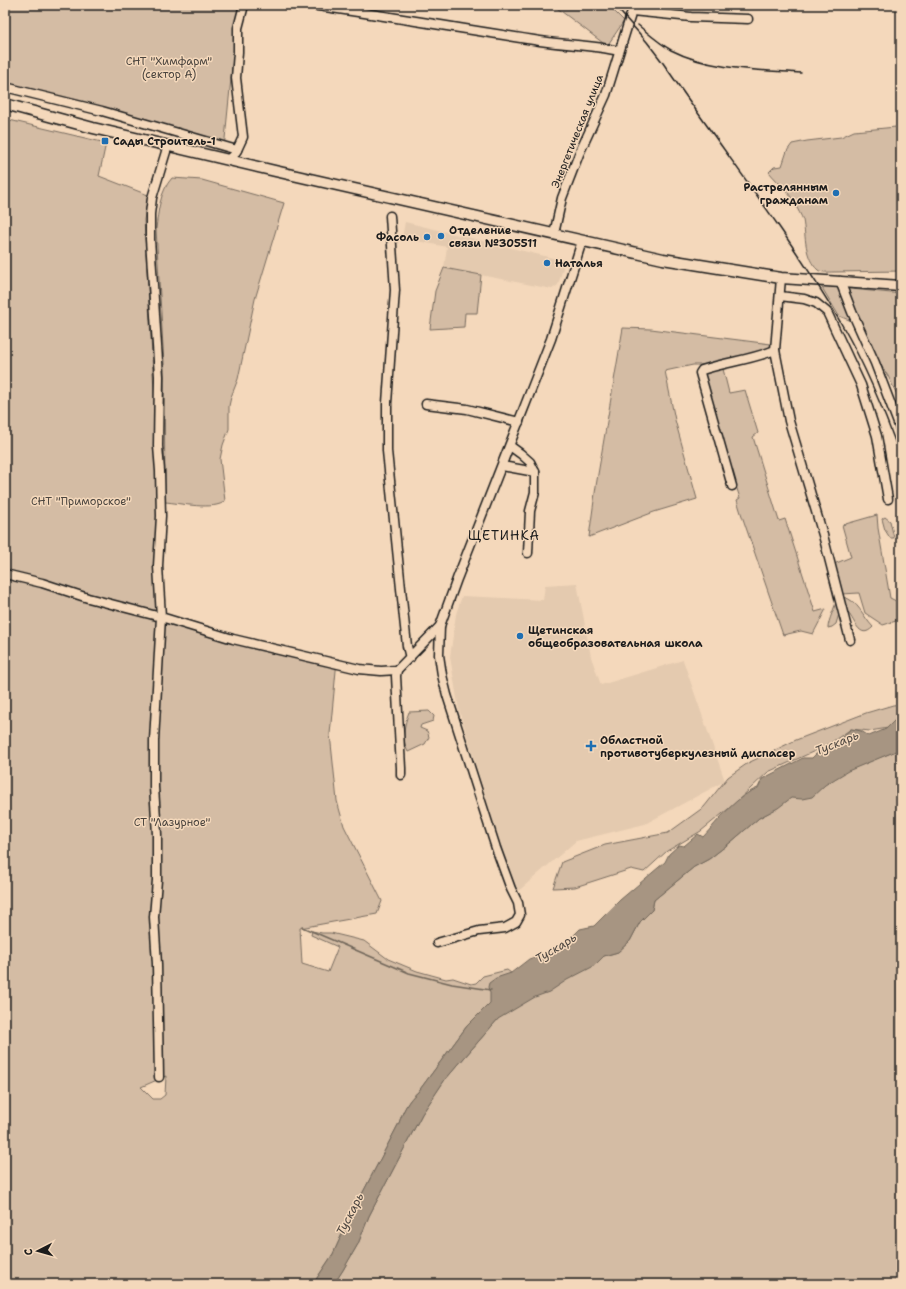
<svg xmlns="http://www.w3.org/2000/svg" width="906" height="1289" font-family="'Shantell Sans',sans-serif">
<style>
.built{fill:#e4caaf}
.green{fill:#d4bca4;stroke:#786c60;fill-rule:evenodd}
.water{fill:#a79582;stroke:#6f6559}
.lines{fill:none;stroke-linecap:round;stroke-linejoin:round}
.stream{stroke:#6f6559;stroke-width:1.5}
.minor-casing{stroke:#1c1c1c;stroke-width:11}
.major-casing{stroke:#1c1c1c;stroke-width:13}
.minor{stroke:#f4d8bb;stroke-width:8}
.major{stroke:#f4d8bb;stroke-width:10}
.rail{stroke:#1c1c1c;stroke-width:1.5}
.poi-dot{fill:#1f6fb2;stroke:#f4d8bb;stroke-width:1.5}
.labels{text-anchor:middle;stroke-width:3;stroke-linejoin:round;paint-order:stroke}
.park-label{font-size:11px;fill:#4a443e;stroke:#f4d8bb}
.street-label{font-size:11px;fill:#1c1c1c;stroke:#f4d8bb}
.poi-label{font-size:11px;font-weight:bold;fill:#1c1c1c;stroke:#f4d8bb;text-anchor:start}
.water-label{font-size:12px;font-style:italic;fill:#4d4640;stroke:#f4d8bb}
.quarter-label{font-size:13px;letter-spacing:1px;fill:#1c1c1c;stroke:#f4d8bb}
</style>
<rect width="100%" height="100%" fill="#f4d8bb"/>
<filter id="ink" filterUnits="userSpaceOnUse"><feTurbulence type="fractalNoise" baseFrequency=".025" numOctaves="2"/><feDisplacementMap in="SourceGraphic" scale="8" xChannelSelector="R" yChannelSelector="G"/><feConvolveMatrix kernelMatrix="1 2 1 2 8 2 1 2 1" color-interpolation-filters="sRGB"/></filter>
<g filter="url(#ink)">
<g class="built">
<polygon points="405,222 565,261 558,285 552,289 444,268 447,247 402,238"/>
<polygon points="577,583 591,657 601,685 683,660 725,781 645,824 576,841 515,894 459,710 450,657 456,614 462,596 543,600 545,585"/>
</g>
<g class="green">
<polygon points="5,5 240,5 234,48 224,149 172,133 5,91"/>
<polygon points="553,5 608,5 624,21 607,46"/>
<path d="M 5,119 L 106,143 L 99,176 L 148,195 L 144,220 L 155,407 L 158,522 L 157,614 L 292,651 L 337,660 L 330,734 L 337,801 L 344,826 L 382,901 L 377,914 L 300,928 L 302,964 L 328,972 L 338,947 L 311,935 L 312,931 L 322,933 L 331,933 L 364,941 L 388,959 L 417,971 L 446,979 L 453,978 L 471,984 L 476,983 L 483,976 L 507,970 L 511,973 L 500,995 L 467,1026 L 418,1092 C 408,1100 403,1111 399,1123 L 347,1223 L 333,1254 L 313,1284 L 5,1284 ZM 166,1076 L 165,1095 L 160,1099 L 153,1099 L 141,1087 Z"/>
<path d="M 896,127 L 901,132 L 901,171 L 899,175 L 901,178 L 901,271 L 833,272 C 829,272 822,273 818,270 C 804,258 806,236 803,220 C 801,215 798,210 796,206 C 790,192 778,183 769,172 L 774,167 L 782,166 L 787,151 L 792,144 L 807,141 L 841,137 L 854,131 Z"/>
<path d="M 172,178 L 202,180 L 284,203 L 255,299 L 238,379 L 231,397 L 229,406 L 229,429 L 223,445 L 220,459 L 225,501 C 215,511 179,503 165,502 L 164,363 L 156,229 C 158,212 160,191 172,178 Z"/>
<polygon points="444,268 481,275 477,313 465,313 464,327 430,329 435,291"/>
<polygon points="821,286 901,294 901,403 888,376 876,358 862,325 839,316"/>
<polygon points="623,328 651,329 771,344 769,349 703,365 693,365 665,371 675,420 697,499 654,512 589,537 596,486"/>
<polygon points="722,365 729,393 745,390 758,433 753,437 779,521 785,519 815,612 826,609 813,634 801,631 783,635 741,513 737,500 740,498 723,447 703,372"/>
<polygon points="877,515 878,528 890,598 896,601 896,621 883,625 865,613 859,593 842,594 834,564 851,557 842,525"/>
<polygon points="885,517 890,521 894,538 890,538 885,530 882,519"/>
<path d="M 843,597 C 858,600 863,617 873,627 C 859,642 854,617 847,612 L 839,614 L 836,624 L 832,627 L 828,628 C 828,621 835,607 837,599 Z"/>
<polygon points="901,704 901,720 895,720 888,728 870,731 851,729 826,746 768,772 733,805 701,831 667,851 644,872 631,869 575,887 553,888 562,862 605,845 668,833 704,807 728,777 748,763 796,740 866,713 893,705"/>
<path d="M 429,711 L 434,716 L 433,721 L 421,725 L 420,728 L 427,731 L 429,737 L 425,744 L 408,752 C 401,739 404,725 409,712 Z"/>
<polygon points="901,749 901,1284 334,1284 343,1270 358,1244 369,1216 422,1114 444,1081 498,1019 505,1006 604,956 618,952 630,941 640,922 652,910 654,900 694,867 709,859 731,842 759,818 777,808 769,801"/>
</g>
<path class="water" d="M 895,720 L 901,721 L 901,749 L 848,771 L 825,785 L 812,797 L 802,799 L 791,798 L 778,808 L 759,818 L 731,842 L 709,859 L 694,867 L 654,900 L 652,910 L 640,922 L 630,941 L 618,952 L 604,956 L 594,966 L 567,980 L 549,992 L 535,997 L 498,1019 L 444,1081 L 422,1114 L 369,1216 L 358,1244 L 343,1270 L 334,1284 L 313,1284 L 333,1254 L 347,1223 L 399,1123 C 403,1111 408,1100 418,1092 L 467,1026 L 490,1003 L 490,993 L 488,987 L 489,983 L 496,978 L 511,973 L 529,959 L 544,954 L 565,944 L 580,929 L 594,926 L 620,900 L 665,862 L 669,854 L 679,845 L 684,846 L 698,834 L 703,837 C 719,820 736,796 758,788 L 762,779 L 803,758 L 812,758 L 819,751 L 828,749 L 851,729 L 861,731 L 869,736 L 886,729 Z"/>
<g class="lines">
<polyline class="stream" points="302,927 409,973 452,984 491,990"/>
<defs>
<g id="minor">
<path d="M 311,5 C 388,16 464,29 540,41 C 566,45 593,45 619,51"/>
<polyline points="632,11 691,17 748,19"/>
<polyline points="5,87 102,111 237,150"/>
<polyline points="228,160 234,155 237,150 243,137 236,78 238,52 238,28 244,5"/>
<polyline points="390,216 395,290 387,403 387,451 404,618 407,646 410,658"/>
<polyline points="554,234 562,198 579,154 606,95 632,11"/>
<polyline points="781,278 775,350 789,421 823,535 850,640"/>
<polyline points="840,281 852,312 875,363 901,431"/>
<polyline points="780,296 804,299 816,303 827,312 861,385 877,436 888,499"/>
<polyline points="426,404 467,409 519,422"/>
<polyline points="510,446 521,454 530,462 535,472 535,492 530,511 528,553"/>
<polyline points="502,466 535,472"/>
<path d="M 732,486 L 700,373 L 702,370 C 726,362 751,360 775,350"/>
<polyline points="5,574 42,583 88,598 161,617 233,639 359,669 381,671 397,670 440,626"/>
<polyline points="397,670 396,676 401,768 401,775"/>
<polyline points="437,943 479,931 505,928 516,922 520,915 518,903 511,889 496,848 447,695 442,675 439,655 440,626 457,579 551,339 582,241"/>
<polyline points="159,1077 157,964 154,917 157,880 157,834 154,787 154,741 161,617 158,566 161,516 160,471 158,446 159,376 150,239 150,214 152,198 168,145"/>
</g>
<polyline id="major" points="5,104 93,128 275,171 663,259 781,278 901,286"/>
</defs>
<use href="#minor" class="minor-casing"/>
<use href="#major" class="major-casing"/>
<use href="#minor" class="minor"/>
<use href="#major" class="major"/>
<g class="rail">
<path d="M 614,5 L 647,42 L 663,63 C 702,120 743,175 782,231 C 803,262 824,293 842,325 C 866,367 885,413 901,458"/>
<path d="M 638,25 C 649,34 659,43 671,50 C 710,70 758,70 801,73"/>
</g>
</g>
</g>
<g class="poi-dot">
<rect x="101" y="137" width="8" height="8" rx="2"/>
<circle cx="836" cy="193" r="4"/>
<circle cx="441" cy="236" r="4"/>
<circle cx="427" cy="237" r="4"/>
<circle cx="547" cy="263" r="4"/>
<circle cx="520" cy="636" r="4"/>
<path d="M589 740h4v4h4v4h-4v4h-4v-4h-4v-4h4z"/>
</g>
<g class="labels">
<g class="park-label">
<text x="169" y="65">СНТ "Химфарм"<tspan x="169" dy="13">(сектор А)</tspan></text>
<text x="81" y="505">СНТ "Приморское"</text>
<text x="172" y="826">СТ "Лазурное"</text>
</g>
<g class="street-label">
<text transform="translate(577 131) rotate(-68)" y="4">Энергетическая улица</text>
</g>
<g class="poi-label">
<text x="113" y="145">Сады Строитель-1</text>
<text x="828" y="191" text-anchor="end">Растрелянным<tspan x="828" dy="13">гражданам</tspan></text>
<text x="449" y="234">Отделение<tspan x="449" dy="13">связи №305511</tspan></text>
<text x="419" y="241" text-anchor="end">Фасоль</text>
<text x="555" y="267">Наталья</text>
<text x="528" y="634">Щетинская<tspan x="528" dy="13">общеобразовательная школа</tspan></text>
<text x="600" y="744">Областной<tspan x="600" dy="13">противотуберкулезный диспасер</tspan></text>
</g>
<g class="water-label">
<text transform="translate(837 743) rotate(-22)" y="4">Тускарь</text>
<text transform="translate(556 948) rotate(-31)" y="4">Тускарь</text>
<text transform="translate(350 1214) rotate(-63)" y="4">Тускарь</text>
</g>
<g class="quarter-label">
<text x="504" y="540">ЩЕТИНКА</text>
</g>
</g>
<rect width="906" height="1289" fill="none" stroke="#f4d8bb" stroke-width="20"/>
<rect x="10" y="10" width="886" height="1269" fill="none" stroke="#1c1c1c" stroke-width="1.5" filter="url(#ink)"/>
<g transform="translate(38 1251) rotate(264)" stroke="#f4d8bb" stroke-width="3" paint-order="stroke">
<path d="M0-3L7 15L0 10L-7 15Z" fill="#1c1c1c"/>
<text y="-6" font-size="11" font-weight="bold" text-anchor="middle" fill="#1c1c1c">С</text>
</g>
</svg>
